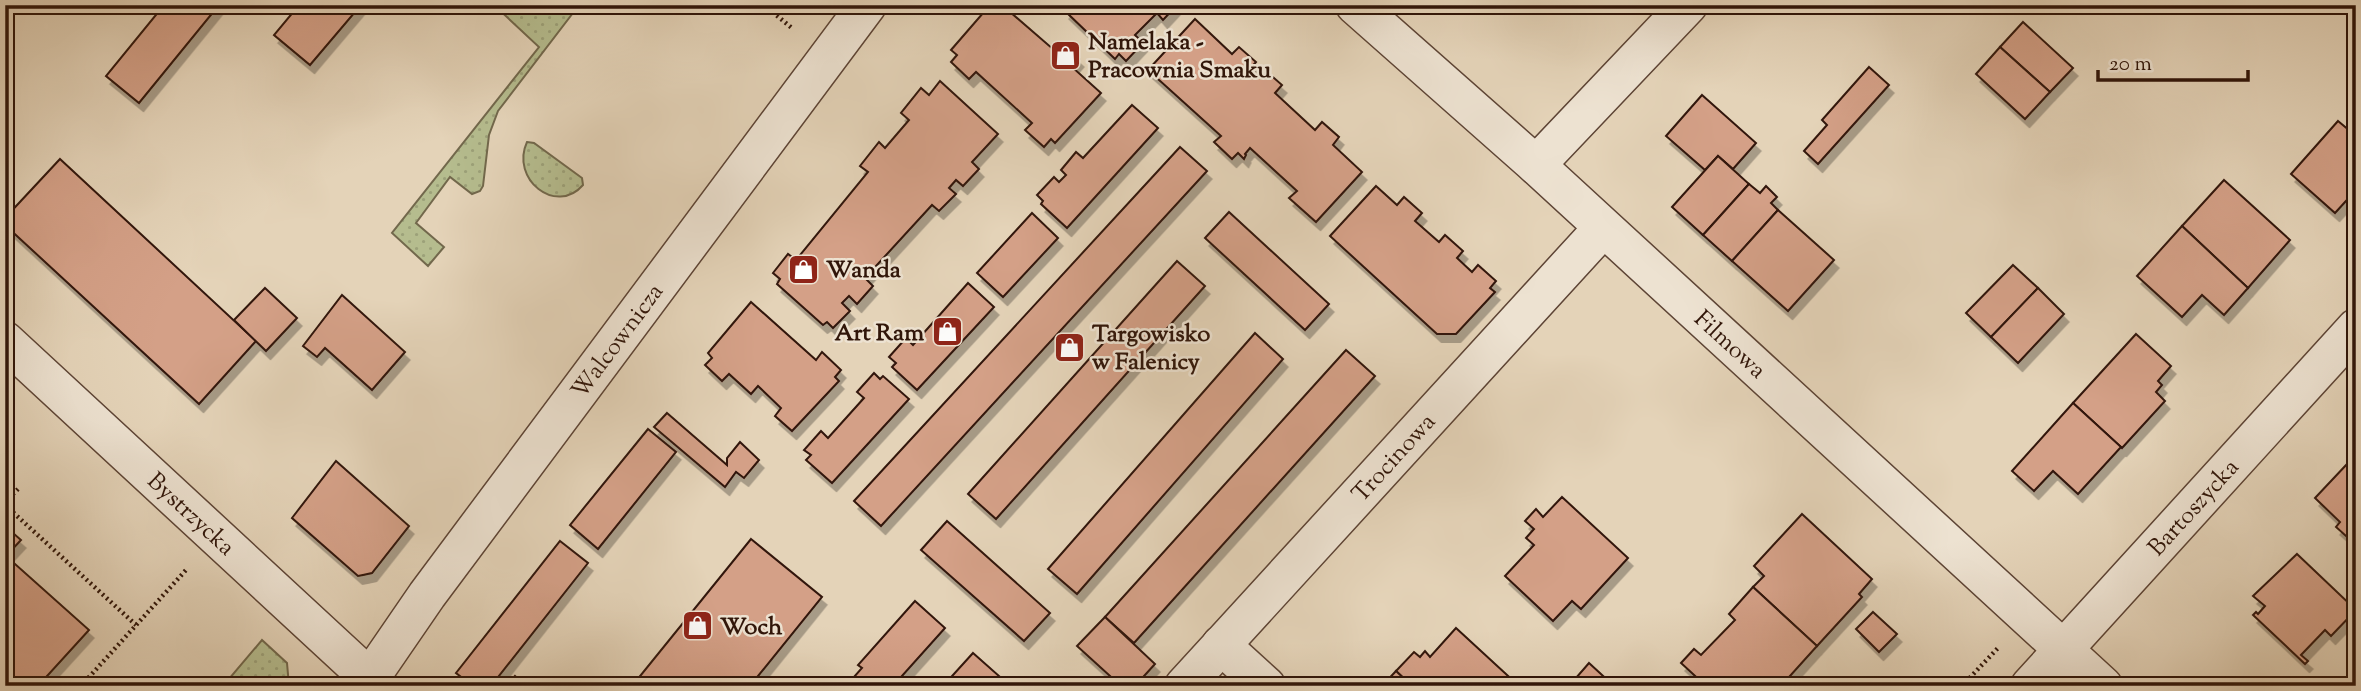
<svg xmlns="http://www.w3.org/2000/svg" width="2361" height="691" font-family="'Sorts Mill Goudy',serif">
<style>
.grass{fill:url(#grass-dots);stroke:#72684c;stroke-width:2}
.building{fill:#d4a087;stroke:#301509;stroke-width:2;filter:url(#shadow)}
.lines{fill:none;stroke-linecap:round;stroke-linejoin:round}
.minor-casing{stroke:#5d4435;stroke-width:41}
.path{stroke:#301509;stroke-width:4.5;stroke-dasharray:2 3.5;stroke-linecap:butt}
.minor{stroke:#ede2d1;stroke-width:38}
.labels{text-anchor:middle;stroke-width:5;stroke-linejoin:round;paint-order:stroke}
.poi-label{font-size:24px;font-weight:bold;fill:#301509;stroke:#ede2d1;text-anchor:start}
.street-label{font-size:24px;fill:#301509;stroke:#ede2d1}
</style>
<defs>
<pattern id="grass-dots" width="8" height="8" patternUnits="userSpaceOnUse" patternTransform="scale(1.75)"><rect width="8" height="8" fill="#b5bc8e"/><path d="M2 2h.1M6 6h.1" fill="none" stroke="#9ca179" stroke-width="1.8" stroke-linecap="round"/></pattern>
<filter id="shadow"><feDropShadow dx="4.5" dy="8" stdDeviation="0" flood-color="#0004"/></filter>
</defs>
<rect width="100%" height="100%" fill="#e4d3b8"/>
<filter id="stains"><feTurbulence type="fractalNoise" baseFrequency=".00286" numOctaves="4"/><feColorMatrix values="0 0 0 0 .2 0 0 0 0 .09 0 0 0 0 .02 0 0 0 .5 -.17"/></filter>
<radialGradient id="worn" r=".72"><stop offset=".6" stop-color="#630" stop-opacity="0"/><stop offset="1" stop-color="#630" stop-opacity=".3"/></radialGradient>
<g class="grass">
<polygon points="494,5 579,5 498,111 489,135 483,186 480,191 472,194 450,177 416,223 444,247 428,266 392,233 539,47"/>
<path d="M 527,142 L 534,143 L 582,178 L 583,185 C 556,216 510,179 527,142 Z"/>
<polygon points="262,640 287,663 289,686 223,686"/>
</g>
<g class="building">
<polygon points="164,5 219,5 139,103 106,76"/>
<polygon points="299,5 361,5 310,65 274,35"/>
<polygon points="990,5 1002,5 1054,50 1061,43 1079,59 1072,67 1101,93 1055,143 1051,139 1044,147 1025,130 1032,123 976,72 969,79 951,62 957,55 951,50"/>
<polygon points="1069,5 1177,5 1163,20 1157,13 1135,35 1143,43 1126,61 1119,54 1115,59 1065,11"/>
<polygon points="1195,19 1232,54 1239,47 1256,62 1250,69 1258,77 1265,70 1282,85 1275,93 1315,130 1322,122 1339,137 1333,145 1362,172 1316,222 1289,198 1297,191 1250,148 1245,154 1246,155 1244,159 1238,153 1232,159 1214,142 1221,136 1148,70"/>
<polygon points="2023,22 2073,68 2050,92 2000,47"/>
<polygon points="2000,47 2050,92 2025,119 1976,74"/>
<polygon points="1869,67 1889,85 1818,164 1804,151 1827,125 1822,120"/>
<polygon points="940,81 998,134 972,162 979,169 963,186 956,180 949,188 956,194 939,211 932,205 865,278 873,286 857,304 849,296 842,303 850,311 833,328 827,322 823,325 777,284 780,279 773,273 788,254 796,260 868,172 860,166 879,142 885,148 909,120 901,113 921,88 929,95"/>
<polygon points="1702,95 1756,143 1733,169 1718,156 1705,170 1666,136"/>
<polygon points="1132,105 1158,128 1067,228 1041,204 1043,201 1037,195 1054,177 1059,182 1066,175 1061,170 1076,152 1083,158"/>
<polygon points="2338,121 2356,136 2356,190 2335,213 2291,174"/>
<polygon points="1180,147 1207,171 881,526 854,501"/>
<polygon points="1718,156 1749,184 1703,235 1672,207"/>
<polygon points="60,159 256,341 199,404 5,225 5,218"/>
<polygon points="2224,180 2290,240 2248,288 2182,226"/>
<polygon points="1749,184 1760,193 1766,186 1777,197 1771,203 1778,210 1732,261 1703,235"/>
<polygon points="1376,186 1397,205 1404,197 1422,213 1415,221 1439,242 1445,235 1463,251 1457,258 1472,272 1478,265 1496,281 1490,288 1495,292 1456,334 1437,334 1330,236"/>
<polygon points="1778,210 1834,260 1788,311 1732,261"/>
<polygon points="1229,212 1329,304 1305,330 1205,238"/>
<polygon points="1032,213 1058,238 1003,297 977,273"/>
<polygon points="2182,226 2248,288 2224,315 2202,295 2182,317 2137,276"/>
<polygon points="1177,261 1205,286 996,519 968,494"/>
<polygon points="2013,265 2038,288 1991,337 1966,313"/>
<polygon points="968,283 994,307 917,390 892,367 896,363 889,357 906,338 913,345"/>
<polygon points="265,288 297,318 266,351 234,320"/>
<polygon points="2038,288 2064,314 2018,363 1991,337"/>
<polygon points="342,295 405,352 372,390 325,348 317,357 303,346"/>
<polygon points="751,302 816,360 822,352 841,370 835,377 839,381 792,431 775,416 781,408 758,386 751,394 729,374 722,381 705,365 712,358 708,353"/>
<polygon points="1255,333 1283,359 1077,594 1048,569"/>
<polygon points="2136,334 2171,366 2158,381 2162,385 2156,392 2165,401 2122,448 2073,403"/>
<polygon points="1346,350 1375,376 1134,643 1105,617"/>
<polygon points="874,373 880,379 883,376 909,399 832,483 806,460 811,455 804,450 821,431 828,438 864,398 857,392"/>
<polygon points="2073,403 2121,447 2078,494 2053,471 2034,491 2012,471"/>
<polygon points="667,413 727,465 727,458 740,442 759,460 744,478 736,472 725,487 654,427"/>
<polygon points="648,429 676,452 598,549 570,525"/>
<polygon points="2356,455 2356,470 2348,463"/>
<polygon points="336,461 409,526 372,573 363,575 358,576 292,518"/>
<polygon points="2348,463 2356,470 2356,545 2336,527 2340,522 2315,498"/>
<polygon points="1562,497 1628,558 1581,609 1572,601 1553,621 1505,576 1534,545 1526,538 1534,529 1525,521 1536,509 1543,517"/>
<polygon points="1802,514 1872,579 1859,594 1862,597 1817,646 1753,587 1764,576 1754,566"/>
<polygon points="947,521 1050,613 1024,641 921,550"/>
<polygon points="5,526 21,540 6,556 89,630 38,686 5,686"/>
<polygon points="751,539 822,597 750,686 632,686"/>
<polygon points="560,541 588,563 491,686 473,686 456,673"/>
<polygon points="2297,554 2356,610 2331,636 2325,630 2301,655 2308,661 2305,664 2253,615 2256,612 2258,614 2265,606 2253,596"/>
<polygon points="1753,587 1817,646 1781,686 1706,686 1681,663 1694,649 1701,655 1735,620 1729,614"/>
<polygon points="915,601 945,628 893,686 846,686 862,668 858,665"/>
<polygon points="1873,612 1897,634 1879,652 1856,629"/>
<polygon points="1105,617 1155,664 1135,686 1121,686 1077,646"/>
<polygon points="1456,628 1519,686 1412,686 1396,671 1414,652 1420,657 1425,651 1430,657"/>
<polygon points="973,653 999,676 990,686 943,686"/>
<polygon points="1589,663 1614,686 1569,686"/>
<polygon points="1396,671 1412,686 1382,686"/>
<polygon points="515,676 527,686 506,686"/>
</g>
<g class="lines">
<defs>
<g id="minor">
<path id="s1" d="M 1355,5 L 1536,165 L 2103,686"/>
<polyline points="1536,165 1688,5"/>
<path id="s2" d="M 5,341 L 378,686"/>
<polyline points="1221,645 1266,686"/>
<path id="s3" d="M 370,678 L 427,595 L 867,5"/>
<path id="s4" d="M 1184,686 L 1603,228"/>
<path id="s5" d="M 2030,686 L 2356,328"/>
</g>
</defs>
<use href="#minor" class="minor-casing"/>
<g class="path">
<polyline points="764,5 793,29"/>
<polyline points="5,502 18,489"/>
<polyline points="5,505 136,625"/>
<polyline points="81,686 186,570"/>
<polyline points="1962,686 1998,648"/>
</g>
<use href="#minor" class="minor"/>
</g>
<defs>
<symbol id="shop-square" viewBox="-11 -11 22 22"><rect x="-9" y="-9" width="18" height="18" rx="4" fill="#8f2418" stroke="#ede2d1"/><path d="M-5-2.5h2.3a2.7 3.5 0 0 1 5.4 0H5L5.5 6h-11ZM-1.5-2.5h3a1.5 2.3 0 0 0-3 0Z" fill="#fff"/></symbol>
</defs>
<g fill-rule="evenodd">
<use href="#shop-square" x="1048" y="38" width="35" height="35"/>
<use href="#shop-square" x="786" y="252" width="35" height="35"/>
<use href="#shop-square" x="930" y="314" width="35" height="35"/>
<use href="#shop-square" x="1052" y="330" width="35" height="35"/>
<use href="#shop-square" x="680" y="608" width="35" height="35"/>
</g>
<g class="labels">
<g class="poi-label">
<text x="1088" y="49">Namelaka -<tspan x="1088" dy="28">Pracownia Smaku</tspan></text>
<text x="826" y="277">Wanda</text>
<text x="924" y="340" text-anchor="end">Art Ram</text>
<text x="1092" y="341">Targowisko<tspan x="1092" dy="28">w Falenicy</tspan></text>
<text x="720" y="634">Woch</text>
</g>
<g class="street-label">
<text dy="8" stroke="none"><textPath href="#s3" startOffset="418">Walcownicza</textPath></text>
<text dy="8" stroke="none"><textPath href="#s1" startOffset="506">Filmowa</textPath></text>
<text dy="8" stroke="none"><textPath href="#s4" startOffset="310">Trocinowa</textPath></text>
<text dy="8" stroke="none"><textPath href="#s5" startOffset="242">Bartoszycka</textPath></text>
<text dy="8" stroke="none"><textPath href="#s2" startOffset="254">Bystrzycka</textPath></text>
</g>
</g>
<rect width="2361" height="691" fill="none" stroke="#e4d3b8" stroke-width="28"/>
<rect x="7" y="7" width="2347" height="677" fill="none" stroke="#301509" stroke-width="3.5"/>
<rect x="14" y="14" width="2333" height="663" fill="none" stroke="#301509" stroke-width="2"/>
<path d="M2098 70v10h150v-10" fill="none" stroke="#301509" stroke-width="3.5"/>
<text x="2109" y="70" font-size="21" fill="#301509" stroke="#ede2d1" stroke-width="5" paint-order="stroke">20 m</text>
<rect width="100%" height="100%" filter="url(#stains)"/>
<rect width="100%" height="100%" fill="url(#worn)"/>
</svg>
